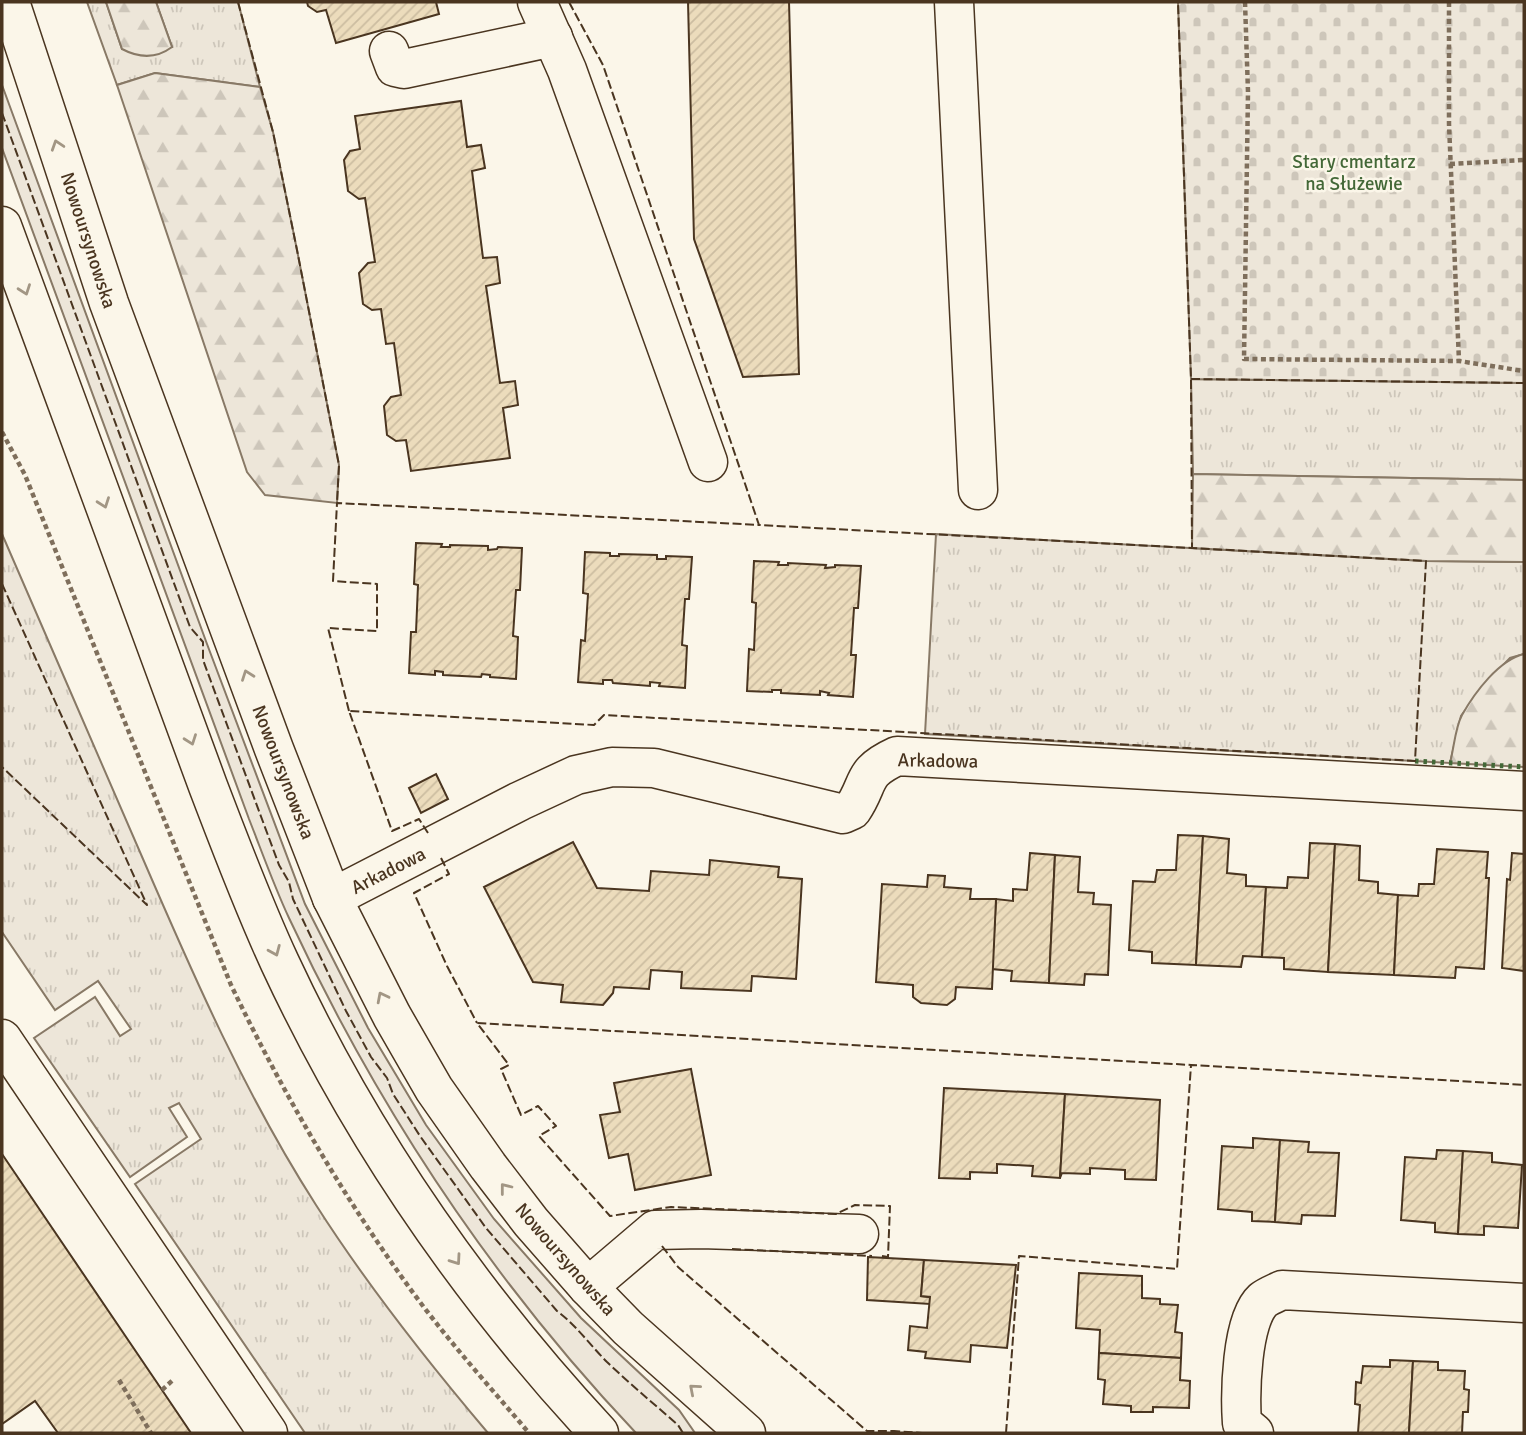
<svg xmlns="http://www.w3.org/2000/svg" width="1526" height="1435" font-family="Signika,sans-serif">
<style>
.grass{fill:url(#grass-tufts);stroke:#887966;stroke-width:2}
.forest{fill:url(#forest-firs);stroke:#887966;stroke-width:2}
.cemetery{fill:url(#cemetery-stones);stroke:#887966;stroke-width:2}
.garden{fill:#ede6d9;stroke:#887966;stroke-width:2}
.building{fill:url(#building-hatch);stroke:#4a3520;stroke-width:2}
.lines{fill:none;stroke-linecap:round;stroke-linejoin:round}
.minor-casing{stroke:#4a3520;stroke-width:41}
.path{stroke:#7f6f5c;stroke-width:4.5;stroke-dasharray:5 3.5;stroke-linecap:butt}
.minor{stroke:#fbf6e9;stroke-width:38}
.hedge{stroke:#436837;stroke-width:5;stroke-dasharray:3.5 5;stroke-linecap:butt}
.fence{stroke:#4a3520;stroke-width:2;stroke-dasharray:9 3.5;stroke-linecap:butt}
.oneway{stroke:#a29684}
.labels{text-anchor:middle;stroke-width:5;stroke-linejoin:round;paint-order:stroke}
.park-label{font-size:19px;fill:#436837;stroke:#fbf6e9}
.street-label{font-size:19px;fill:#4a3520;stroke:#fbf6e9}
</style>
<defs>
<pattern id="grass-tufts" width="24" height="20" patternUnits="userSpaceOnUse" patternTransform="scale(1.75)"><rect width="24" height="20" fill="#ede6d9"/><path d="M3 7l-1-3M5 7V3M7 7l1-3M15 17l-1-3M17 17v-4M19 17l1-3" fill="none" stroke="#cdc6ba"/></pattern>
<pattern id="forest-firs" width="22" height="20" patternUnits="userSpaceOnUse" patternTransform="scale(1.75)"><rect width="22" height="20" fill="#ede6d9"/><path d="M5 1l3.5 6h-7zM16 11l3.5 6h-7z" fill="#cdc6ba"/></pattern>
<pattern id="cemetery-stones" width="16" height="16" patternUnits="userSpaceOnUse" patternTransform="scale(1.75)"><rect width="16" height="16" fill="#ede6d9"/><path d="M2 7V4a2 2 0 0 1 4 0v3zM10 15v-3a2 2 0 0 1 4 0v3z" fill="#cdc6ba"/></pattern>
<pattern id="building-hatch" width="6" height="6" patternUnits="userSpaceOnUse" patternTransform="scale(1.75)"><rect width="6" height="6" fill="#ecdcbc"/><path d="M-1 1l2-2M0 6l6-6M5 7l2-2" fill="none" stroke="#ccbda1"/></pattern>
</defs>
<rect width="100%" height="100%" fill="#fbf6e9"/>
<g class="grass">
<polygon points="87,2 106,2 122,49 172,47 156,2 238,2 260,87 155,73 117,85"/>
<polygon points="1191,379 1524,383 1524,480 1193,474"/>
<path d="M 2,534 C 49,642 96,751 143,859 C 194,977 246,1096 316,1205 C 367,1285 427,1361 488,1433 L 305,1433 L 135,1184 L 201,1139 L 179,1103 L 169,1108 L 187,1137 L 130,1177 L 34,1038 L 95,997 L 120,1036 L 131,1029 L 98,981 L 55,1010 L 2,932 Z"/>
<polygon points="936,534 1426,561 1524,562 1524,654 1510,658 1485,684 1461,716 1450,763 925,734"/>
</g>
<g class="forest">
<path d="M 106,2 L 156,2 L 172,47 C 156,59 139,58 122,49 Z"/>
<polygon points="155,73 260,87 273,132 297,250 339,465 337,503 265,495 247,472 117,85"/>
<polygon points="1193,474 1524,480 1524,562 1426,561 1192,548"/>
<path d="M 1524,654 L 1524,767 L 1450,763 C 1454,748 1455,728 1462,715 C 1475,692 1499,660 1524,654 Z"/>
</g>
<polygon class="cemetery" points="1178,2 1524,2 1524,383 1191,379"/>
<path class="garden" d="M 2,85 L 207,644 L 305,904 L 368,1028 L 426,1125 L 494,1219 L 581,1318 L 679,1410 L 695,1433 L 636,1433 C 492,1281 377,1107 289,918 C 274,886 262,852 249,819 L 2,148 Z"/>
<g class="building">
<polygon points="307,2 436,2 439,14 336,43 326,10 317,12 308,6"/>
<polygon points="688,2 789,2 799,374 743,377 694,239"/>
<polygon points="461,101 467,147 481,145 485,168 472,171 483,258 497,257 500,283 486,286 500,383 515,381 518,405 503,408 510,458 411,471 406,440 396,441 387,435 384,406 391,397 401,395 394,343 386,344 381,309 372,310 363,304 359,273 368,263 375,262 365,198 359,199 348,191 344,160 350,151 360,149 355,116"/>
<polygon points="416,543 442,544 441,547 450,547 450,545 488,546 488,550 497,549 498,547 522,548 520,590 516,590 513,636 518,637 516,679 490,677 490,675 482,674 481,677 443,675 443,672 435,671 435,675 409,673 411,632 416,632 418,585 414,584"/>
<polygon points="585,552 610,553 610,556 619,556 619,554 657,555 657,559 666,559 666,556 692,557 689,599 685,599 682,645 687,646 685,688 659,686 660,683 650,682 650,686 613,683 612,680 603,680 603,684 578,682 581,640 585,641 588,594 583,593"/>
<polygon points="754,561 779,562 778,565 788,565 788,563 826,565 825,568 835,567 835,565 861,566 858,608 854,608 851,655 856,655 853,697 828,695 829,693 820,691 820,695 781,693 781,690 772,690 772,692 747,691 749,649 754,650 756,603 752,602"/>
<polygon points="436,774 448,799 421,813 409,788"/>
<polygon points="1178,835 1203,836 1196,965 1152,963 1152,952 1129,950 1133,881 1155,882 1157,870 1176,870"/>
<polygon points="1203,836 1229,839 1227,873 1246,875 1246,886 1266,887 1262,957 1243,956 1241,967 1196,965"/>
<polygon points="573,842 597,888 649,891 651,871 709,875 710,860 779,867 778,877 802,879 796,979 752,976 751,991 681,988 682,972 651,970 649,989 614,987 613,993 603,1005 561,1002 563,985 533,982 484,887"/>
<polygon points="1310,843 1335,844 1328,972 1284,969 1284,958 1262,957 1266,887 1287,888 1288,877 1308,878"/>
<polygon points="1335,844 1360,846 1359,880 1378,882 1378,893 1398,895 1394,975 1328,972"/>
<polygon points="1437,849 1488,852 1486,878 1489,878 1484,969 1456,967 1455,978 1394,975 1398,895 1418,896 1419,884 1434,884"/>
<polygon points="1030,853 1055,855 1049,983 1011,981 1012,971 992,969 996,899 1013,901 1013,889 1027,890"/>
<polygon points="1512,853 1524,854 1524,971 1502,968 1507,879 1510,880"/>
<polygon points="1055,855 1080,857 1078,892 1094,893 1093,904 1111,905 1108,975 1085,974 1084,985 1049,983"/>
<polygon points="928,875 945,876 944,887 971,889 970,899 996,899 992,989 956,987 955,999 947,1005 921,1003 913,997 913,985 876,982 882,884 927,887"/>
<polygon points="691,1069 711,1175 635,1190 628,1154 609,1158 600,1115 620,1112 614,1083"/>
<polygon points="944,1088 1065,1094 1060,1178 1032,1176 1033,1166 997,1164 997,1173 970,1172 970,1179 939,1178"/>
<polygon points="1065,1094 1160,1100 1156,1180 1125,1179 1125,1170 1090,1168 1090,1174 1062,1173 1060,1178"/>
<polygon points="1253,1138 1280,1140 1275,1222 1252,1221 1252,1212 1218,1209 1222,1146 1253,1148"/>
<polygon points="1280,1140 1309,1142 1308,1152 1339,1153 1335,1216 1302,1215 1301,1224 1275,1222"/>
<polygon points="1437,1150 1463,1151 1458,1234 1435,1232 1435,1223 1401,1220 1405,1157 1436,1159"/>
<polygon points="1463,1151 1492,1153 1492,1162 1522,1165 1518,1228 1484,1226 1484,1235 1458,1234"/>
<polygon points="2,1154 162,1390 191,1433 58,1433 35,1401 2,1424"/>
<polygon points="868,1257 924,1260 921,1296 930,1297 930,1304 867,1300"/>
<polygon points="924,1260 1016,1265 1007,1348 971,1345 970,1362 925,1358 926,1352 908,1350 910,1326 927,1328 930,1297 921,1296"/>
<polygon points="1079,1273 1142,1276 1142,1298 1160,1299 1160,1304 1178,1305 1175,1332 1182,1333 1181,1358 1099,1353 1100,1330 1076,1328"/>
<polygon points="1099,1353 1181,1358 1180,1380 1190,1381 1189,1408 1153,1407 1153,1412 1131,1412 1131,1406 1103,1404 1105,1380 1098,1379"/>
<polygon points="1390,1360 1413,1361 1409,1433 1358,1433 1360,1405 1355,1404 1356,1382 1361,1383 1363,1366 1390,1367"/>
<polygon points="1413,1361 1438,1362 1438,1370 1465,1371 1464,1389 1469,1390 1468,1412 1463,1412 1462,1433 1409,1433"/>
</g>
<g class="lines">
<defs>
<g id="minor">
<polyline points="10,2 109,303 274,749 332,898 392,1016 434,1089 488,1166 531,1222 588,1287 628,1328 746,1433"/>
<polyline points="537,2 567,70 708,462"/>
<polyline points="954,2 978,490"/>
<polyline points="389,51 395,67 404,69 553,37"/>
<path d="M 2,226 L 208,786 C 231,846 253,905 280,963 C 360,1135 470,1294 599,1433"/>
<path d="M 332,898 L 520,801 L 576,775 L 612,767 L 654,768 L 843,814 L 852,810 C 871,782 860,773 897,756 L 1524,791"/>
<polyline points="2,1039 268,1433"/>
<polyline points="588,1287 655,1230 701,1229 859,1234"/>
<path d="M 1254,1433 L 1242,1423 C 1240,1395 1241,1320 1263,1300 C 1268,1296 1276,1293 1282,1290 L 1524,1303"/>
</g>
</defs>
<use href="#minor" class="minor-casing"/>
<g class="path">
<polyline points="1245,2 1248,92 1244,359 1459,361 1524,371"/>
<polyline points="1449,2 1449,124 1459,361"/>
<polyline points="1450,164 1524,160"/>
<path d="M 2,432 L 25,475 L 231,985 C 283,1093 343,1197 414,1294 C 450,1343 491,1388 529,1433"/>
<polyline points="119,1380 151,1433"/>
<polyline points="162,1390 174,1379"/>
</g>
<use href="#minor" class="minor"/>
<polyline class="hedge" points="1415,761 1524,767"/>
<g class="fence">
<polyline points="238,2 273,132 297,250 339,465 337,503"/>
<polyline points="569,2 603,65 759,525 1192,548 1191,379 1178,2"/>
<path d="M 2,113 L 190,627 L 203,642 L 203,660 L 279,865 L 289,882 L 293,899 L 346,1011 L 371,1057 L 387,1078 L 393,1094 L 420,1136 L 486,1228 L 557,1311 C 576,1325 590,1345 607,1362 C 630,1384 654,1404 678,1425 L 683,1433"/>
<polyline points="1191,379 1524,383"/>
<polyline points="2,584 147,905 2,767"/>
<polyline points="349,711 328,628 377,631 377,584 333,581 337,503 759,525"/>
<polyline points="428,833 419,819 392,831 349,711 594,725 604,715 1415,761 1426,561 1192,548"/>
<polyline points="441,858 449,874 414,893 447,966 477,1023"/>
<polyline points="662,1246 678,1267 867,1431 894,1431"/>
<polyline points="732,1249 872,1256"/>
<polyline points="882,1256 888,1257 890,1206 855,1205 836,1214 671,1207 610,1216 539,1136 556,1126 538,1106 521,1115 501,1069 509,1065 477,1023 1191,1065"/>
<polyline points="896,1433 894,1431 922,1433"/>
<polyline points="1006,1433 1019,1256 1177,1269 1191,1065 1524,1085"/>
</g>
</g>
<defs><path id="oneway-chevron" d="M-2-3.5L2.5 0L-2 3.5" fill="none" stroke-width="1.6" stroke-linecap="round" stroke-linejoin="round" transform="scale(1.75)"/></defs>
<g class="oneway">
<use href="#oneway-chevron" transform="translate(57 145) rotate(-108)"/>
<use href="#oneway-chevron" transform="translate(25 290) rotate(70)"/>
<use href="#oneway-chevron" transform="translate(104 503) rotate(70)"/>
<use href="#oneway-chevron" transform="translate(247 675) rotate(-110)"/>
<use href="#oneway-chevron" transform="translate(191 740) rotate(70)"/>
<use href="#oneway-chevron" transform="translate(275 951) rotate(67)"/>
<use href="#oneway-chevron" transform="translate(382 997) rotate(-117)"/>
<use href="#oneway-chevron" transform="translate(505 1188) rotate(-128)"/>
<use href="#oneway-chevron" transform="translate(456 1260) rotate(55)"/>
<use href="#oneway-chevron" transform="translate(694 1389) rotate(-139)"/>
</g>
<g class="labels">
<g class="park-label">
<text x="1354" y="168">Stary cmentarz<tspan x="1354" dy="22">na Służewie</tspan></text>
</g>
<g class="street-label">
<text transform="translate(89 240) rotate(72)" y="7">Nowoursynowska</text>
<text transform="translate(938 760) rotate(1)" y="7">Arkadowa</text>
<text transform="translate(284 772) rotate(69)" y="7">Nowoursynowska</text>
<text transform="translate(388 870) rotate(-27)" y="7">Arkadowa</text>
<text transform="translate(566 1259) rotate(49)" y="7">Nowoursynowska</text>
</g>
</g>
<rect width="1526" height="1435" fill="none" stroke="#4a3520" stroke-width="7"/>
</svg>
